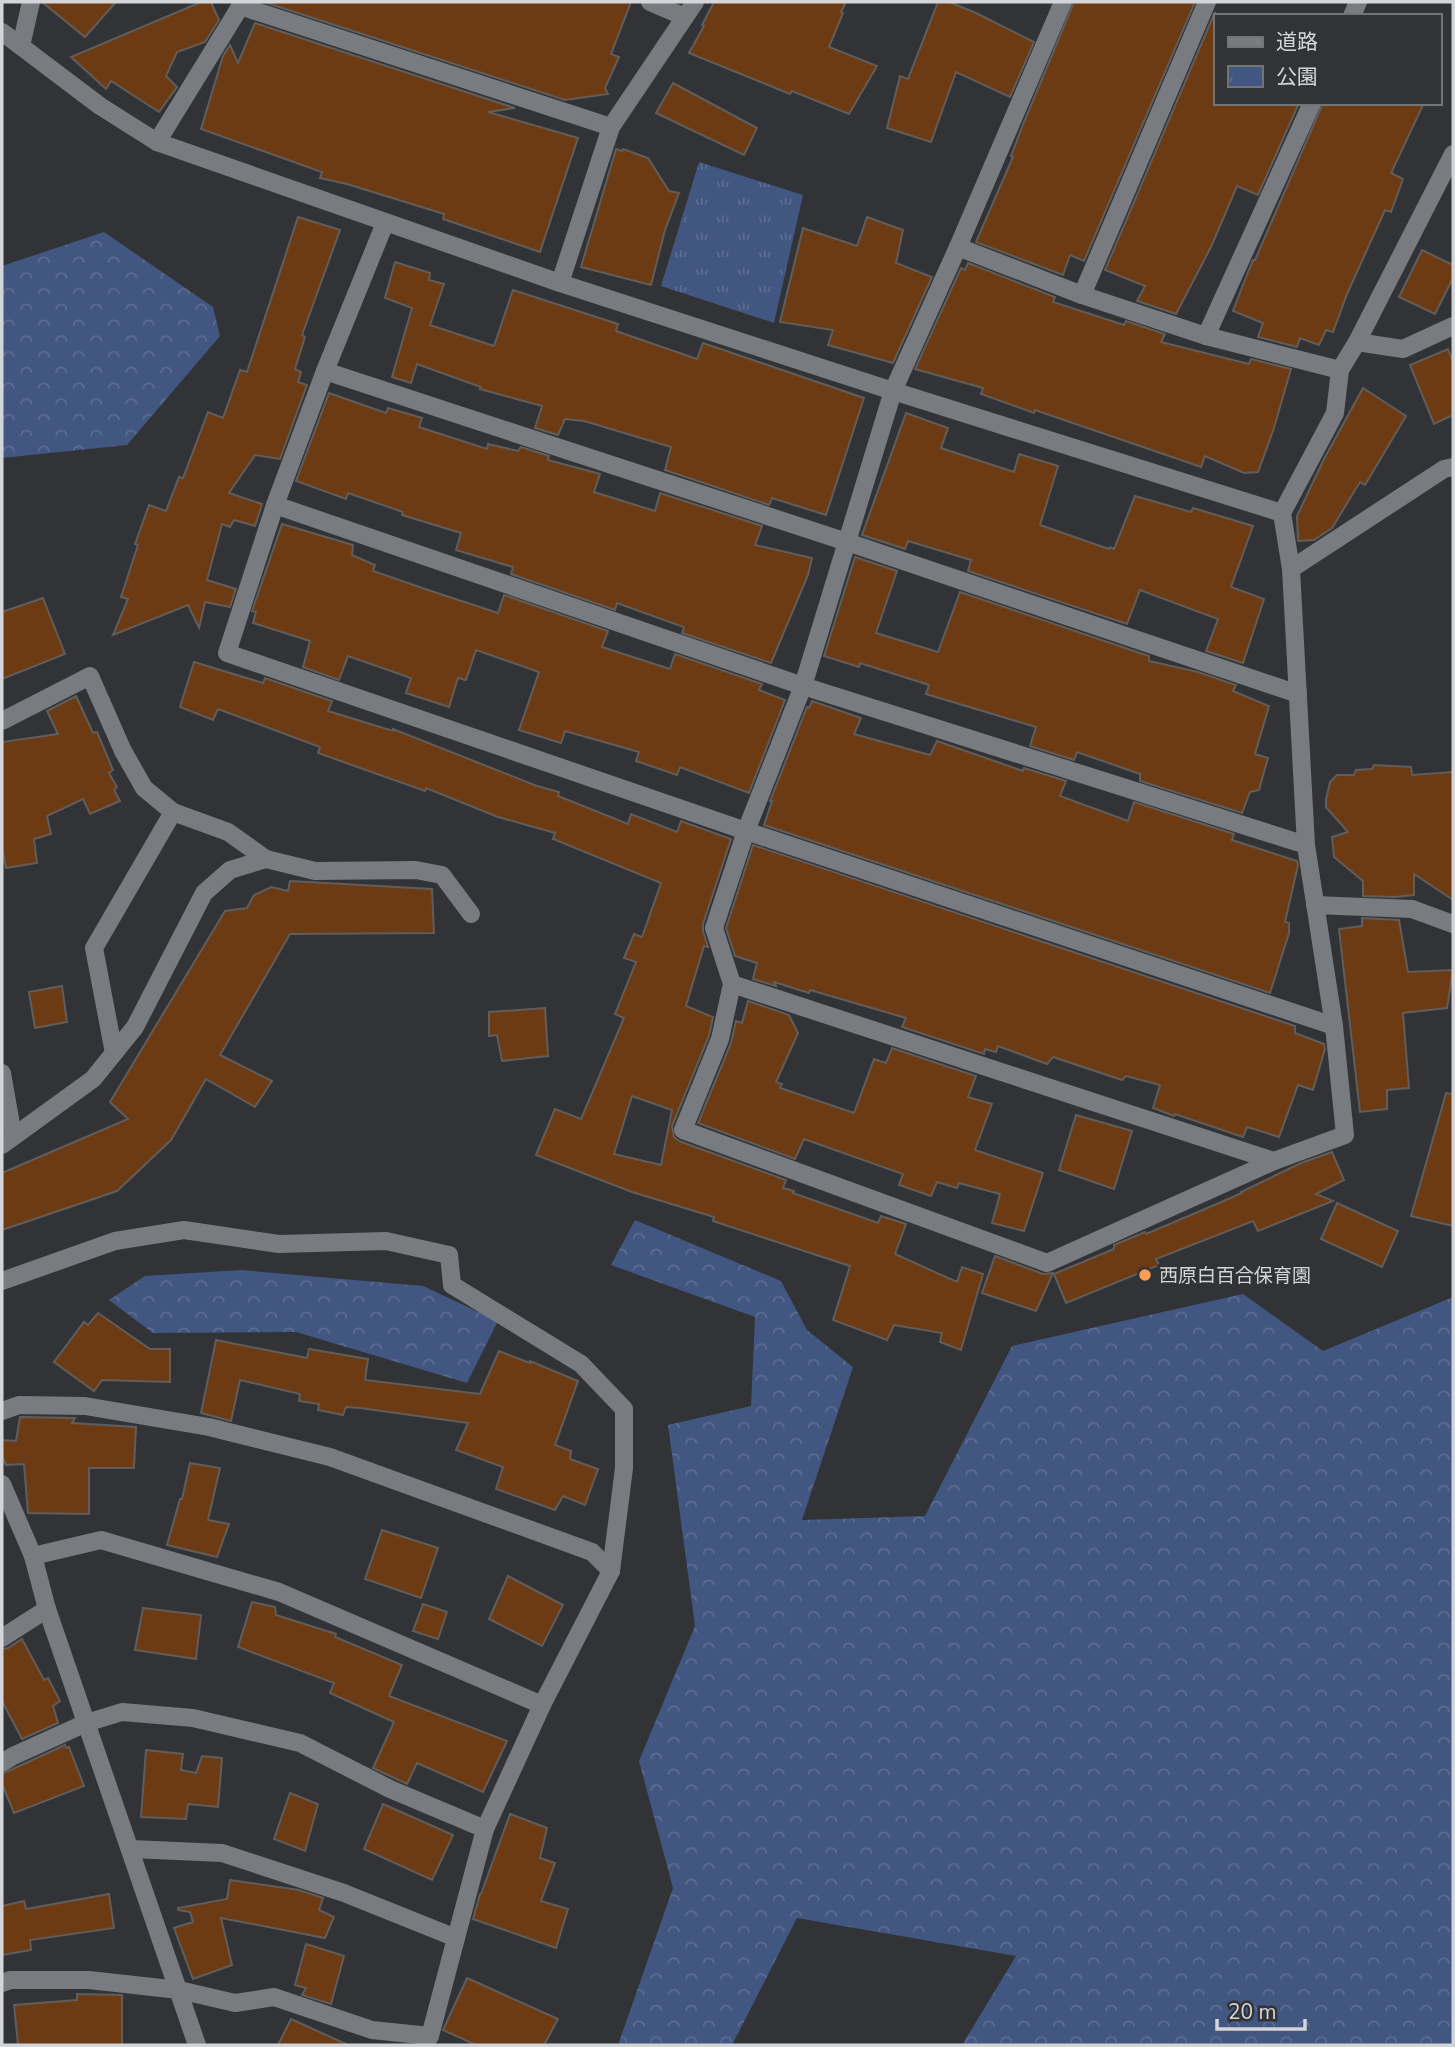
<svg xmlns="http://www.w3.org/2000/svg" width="1455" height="2047" font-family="'Nunito Sans','Noto Sans JP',sans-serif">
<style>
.forest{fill:url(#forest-crowns)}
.park{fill:url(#park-tufts)}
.building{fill:#6c3b13;stroke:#615d5a;stroke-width:2;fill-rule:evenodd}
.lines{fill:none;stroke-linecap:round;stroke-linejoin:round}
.minor{stroke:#787b7f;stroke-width:18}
.poi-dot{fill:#fd9d54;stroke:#313336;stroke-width:2.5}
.labels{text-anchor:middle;stroke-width:7;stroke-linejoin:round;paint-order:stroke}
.poi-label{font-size:19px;fill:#d4d5d8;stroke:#313336;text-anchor:start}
</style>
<defs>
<pattern id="forest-crowns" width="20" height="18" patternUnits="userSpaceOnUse" patternTransform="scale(1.75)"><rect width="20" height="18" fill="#415681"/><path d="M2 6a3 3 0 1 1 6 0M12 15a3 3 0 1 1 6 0" fill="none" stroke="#5c6d92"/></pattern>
<pattern id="park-tufts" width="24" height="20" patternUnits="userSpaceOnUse" patternTransform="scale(1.75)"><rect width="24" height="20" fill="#415681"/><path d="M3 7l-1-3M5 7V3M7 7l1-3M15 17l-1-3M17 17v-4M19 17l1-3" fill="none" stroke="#5c6d92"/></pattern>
</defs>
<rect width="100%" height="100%" fill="#313336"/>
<g class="forest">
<polygon points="104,232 213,307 220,336 127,445 2,458 2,266"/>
<polygon points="635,1220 781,1281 807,1330 853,1367 802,1520 925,1516 1012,1346 1243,1294 1323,1351 1453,1297 1453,2045 962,2045 1016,1956 797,1918 732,2045 618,2045 673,1888 639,1761 695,1626 668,1425 751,1406 755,1317 611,1265"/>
<polygon points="241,1270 423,1286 498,1321 467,1383 296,1332 153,1333 109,1300 145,1276"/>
</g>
<polygon class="park" points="699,162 803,195 774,323 661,286"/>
<g class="building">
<polygon points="42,2 116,2 85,37"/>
<polygon points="201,2 211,2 219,20 205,42 177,52 166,76 177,87 159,112 111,81 106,89 71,57"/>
<polygon points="264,2 631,2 611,54 619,57 605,88 608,94 565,100"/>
<polygon points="714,2 846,2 841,12 843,13 829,47 877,66 849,114 792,91 790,94 689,53 704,26 702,25"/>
<polygon points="938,2 949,2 976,13 1034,42 1010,97 956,72 931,142 887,128 900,76 908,79"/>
<polygon points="1074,2 1195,2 1084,261 1070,255 1063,275 976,242 1013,157 1011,156 1024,122"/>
<polygon points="1215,12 1215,103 1299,103 1258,195 1237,186 1211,247 1176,314 1137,301 1145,286 1105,270"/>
<polygon points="255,23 515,108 488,112 578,138 540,252 443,219 444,214 347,184 320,178 322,172 201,129 223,56 230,45 238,63"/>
<polygon points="673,83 757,128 744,155 656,113"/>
<polygon points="1323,103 1424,103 1391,173 1403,179 1391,212 1385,210 1347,294 1333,332 1326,330 1319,345 1300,338 1297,347 1258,337 1263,323 1233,311 1248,272 1253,260 1255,260"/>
<polygon points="616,149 622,151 623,149 648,158 669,191 679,193 665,230 651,285 581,267"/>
<polygon points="298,217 340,230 302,335 305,337 295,369 301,372 298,382 307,385 280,459 255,455 229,493 262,504 255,526 234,520 230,527 222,524 207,580 236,589 230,607 205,602 199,628 188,605 113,635 128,599 121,597 138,545 135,544 149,505 166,511 179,477 183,478 208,412 223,418 240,370 247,372"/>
<polygon points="867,217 903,230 896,263 932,277 893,363 828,345 833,330 780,322 803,228 857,246"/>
<polygon points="1422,250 1453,265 1453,278 1435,314 1399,297"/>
<polygon points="395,262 430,273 429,280 444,284 430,325 494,346 513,290 618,324 616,331 697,359 703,343 864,398 826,515 772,498 769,505 665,470 671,447 584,421 565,419 558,435 535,428 542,406 480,389 481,387 417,364 411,383 392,377 412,308 385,298"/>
<polygon points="968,263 1055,297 1053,302 1124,325 1126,321 1165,334 1161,342 1249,364 1251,359 1291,369 1273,431 1258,472 1244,473 1205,456 1201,467 1035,410 1034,413 981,394 983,388 915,369 961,268 965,270"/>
<polygon points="1448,349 1453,362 1453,415 1434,424 1410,365"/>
<polygon points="1363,388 1406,416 1365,485 1360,482 1332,528 1314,540 1298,541 1297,516 1324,459"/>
<polygon points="329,393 386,413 388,408 422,418 419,427 487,449 488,444 518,451 521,447 549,456 548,460 600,474 594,492 655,511 660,493 762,526 755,545 812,558 808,575 771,663 682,633 684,627 617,603 615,610 511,574 513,567 456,550 461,533 402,515 403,512 348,493 346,499 296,481"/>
<polygon points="906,413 948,428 941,448 1014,472 1019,454 1058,466 1040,525 1109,549 1110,547 1114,549 1135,496 1191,512 1193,508 1253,526 1231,587 1264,599 1243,663 1206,651 1218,619 1140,590 1127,624 968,571 971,560 908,541 905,549 862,535"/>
<polygon points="282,524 353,545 352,555 375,565 373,571 431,591 498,613 504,595 608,631 602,647 670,669 675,654 762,684 759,690 785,700 749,793 680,767 677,775 636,761 639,752 565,731 561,743 519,730 539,672 476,650 466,680 458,678 449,707 406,693 411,678 348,656 339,680 303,667 310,641 253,623 256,612 252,611"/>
<polygon points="855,557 897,571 876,633 938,652 960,592 1149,656 1149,661 1198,672 1236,685 1233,691 1269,706 1255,754 1268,758 1259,790 1250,792 1242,813 1140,781 1140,774 1077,752 1074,760 1030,746 1036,727 926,694 929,685 860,663 859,667 824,656"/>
<polygon points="43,598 65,654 2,679 2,612"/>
<path d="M 194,662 L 263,683 L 265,678 L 332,701 L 328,711 L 393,731 L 393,729 L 537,786 L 559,792 L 558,796 L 628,824 L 631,814 L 677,832 L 681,821 L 731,839 L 703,924 L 703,931 L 708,947 L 704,946 L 686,1006 L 713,1017 L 709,1036 L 672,1126 L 674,1137 L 679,1141 L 786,1180 L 783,1188 L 794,1191 L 793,1193 L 878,1223 L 881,1216 L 906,1224 L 895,1254 L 957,1282 L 962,1267 L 983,1274 L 961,1350 L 940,1342 L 942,1333 L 894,1325 L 887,1340 L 833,1320 L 850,1266 L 713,1221 L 714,1217 L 632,1192 L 536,1155 L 555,1109 L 581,1119 L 624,1018 L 615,1014 L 636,962 L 624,958 L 634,934 L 642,937 L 661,883 L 553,839 L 555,833 L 498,817 L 426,788 L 425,791 L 318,753 L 320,747 L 218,709 L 213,720 L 180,707 ZM 632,1096 L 672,1110 L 661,1165 L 614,1154 Z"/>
<polygon points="76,696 93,733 97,732 113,770 109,773 117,787 114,790 120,801 90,814 83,799 47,816 51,834 34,839 37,863 6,868 2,848 2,742 58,734 47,711"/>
<polygon points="812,701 861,718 854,734 930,755 937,741 1023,771 1024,768 1066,781 1060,796 1128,821 1134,802 1234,834 1232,840 1297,861 1298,865 1285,922 1289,923 1289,933 1270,993 764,825 772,801 770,801 807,707 809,708"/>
<polygon points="1374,765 1411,767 1412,775 1453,772 1453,900 1414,874 1414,895 1395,897 1363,896 1363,881 1334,857 1332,837 1348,832 1326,807 1326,800 1330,782 1337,775 1354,775 1356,770 1372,769"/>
<polygon points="753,845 1295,1026 1295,1033 1324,1044 1325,1049 1313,1090 1298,1085 1279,1137 1247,1127 1243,1137 1175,1114 1174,1116 1153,1108 1160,1085 1126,1076 1122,1080 1053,1057 1047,1064 998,1046 996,1052 985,1049 984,1054 902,1027 906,1018 810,990 809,993 774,982 776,986 753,979 757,963 735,956 726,928"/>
<polygon points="290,881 432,889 434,933 290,934 220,1055 272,1081 255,1107 206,1079 171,1140 117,1191 2,1230 2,1173 128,1119 110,1102 225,911 247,908 254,895 271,887 288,891"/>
<polygon points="1362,918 1399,920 1408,972 1453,970 1447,1008 1403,1013 1409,1088 1387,1090 1387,1109 1360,1112 1339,929 1362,926"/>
<polygon points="62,986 67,1022 35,1028 29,992"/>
<polygon points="748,1001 789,1015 798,1033 776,1082 782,1084 780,1088 854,1113 874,1059 886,1063 892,1048 976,1076 968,1097 992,1104 975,1150 1043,1173 1024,1231 992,1223 1000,1194 959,1183 957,1188 937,1182 931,1196 899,1185 903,1174 804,1139 795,1159 698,1123 731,1043 736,1021 742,1023"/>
<polygon points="545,1008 548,1056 502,1061 497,1035 489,1036 489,1012"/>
<polygon points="1446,1093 1453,1094 1453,1226 1411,1216"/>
<polygon points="1076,1115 1132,1131 1114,1189 1059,1170"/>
<polygon points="1332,1152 1344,1180 1316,1194 1333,1201 1258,1231 1253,1221 1156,1259 1159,1265 1066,1303 1054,1274 1114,1249 1114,1245 1145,1232 1146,1234 1212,1206 1242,1193 1241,1192 1301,1163"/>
<polygon points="1337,1203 1398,1231 1382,1267 1321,1239"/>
<polygon points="995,1256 1043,1274 1053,1273 1036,1311 982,1293"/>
<polygon points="98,1313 150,1349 170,1349 170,1382 102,1380 94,1391 54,1362 84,1322 88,1325"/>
<polygon points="216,1340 307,1358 309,1349 368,1359 365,1380 480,1394 499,1351 530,1363 530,1361 578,1381 555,1445 571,1451 570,1459 598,1469 585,1505 563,1496 555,1510 496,1489 503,1467 456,1450 468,1423 360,1408 346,1407 343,1415 318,1410 319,1404 299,1401 300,1394 240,1380 231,1421 201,1413"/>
<polygon points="20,1417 75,1418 72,1423 136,1427 134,1468 89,1468 89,1514 28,1513 24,1464 6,1465 2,1456 2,1440 16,1441"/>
<polygon points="190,1463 220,1468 208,1520 229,1524 217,1557 167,1545 180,1499 182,1499"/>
<polygon points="382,1530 438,1548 421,1598 365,1579"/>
<polygon points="508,1576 563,1605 542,1646 489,1619"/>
<polygon points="252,1602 275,1607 276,1615 336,1634 335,1637 402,1665 389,1696 507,1741 483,1792 417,1763 407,1784 373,1768 394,1722 330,1693 334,1683 238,1647"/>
<polygon points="423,1604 447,1612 438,1639 413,1631"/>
<polygon points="143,1608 201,1615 196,1659 135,1650"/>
<polygon points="22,1639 44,1680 48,1678 60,1701 53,1706 58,1723 22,1739 2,1701 2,1649 8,1648"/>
<polygon points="65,1745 66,1748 69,1747 84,1786 14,1813 2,1784 2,1774"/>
<polygon points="146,1750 183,1754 181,1770 196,1773 202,1756 222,1758 218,1807 188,1804 186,1819 141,1817"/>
<polygon points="290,1793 318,1804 305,1851 274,1839"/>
<polygon points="383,1804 453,1835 432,1880 364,1849"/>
<polygon points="510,1814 547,1828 540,1858 555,1863 541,1901 568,1909 556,1948 473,1919 480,1894 481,1894"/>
<polygon points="230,1880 299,1890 323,1898 319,1910 334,1917 325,1938 221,1918 232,1965 193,1979 174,1928 193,1922 190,1912 178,1910 178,1908 227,1899"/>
<polygon points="109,1894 114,1928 30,1940 31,1950 2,1955 2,1906 24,1901 26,1909"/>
<polygon points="306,1944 344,1956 331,2004 302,1995 306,1988 295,1985"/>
<polygon points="467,1978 558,2019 544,2045 476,2045 443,2030"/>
<polygon points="77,1994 122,1995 122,2045 18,2045 14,2005 77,2000"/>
<polygon points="291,2019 348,2045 278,2045"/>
</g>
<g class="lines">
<g class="minor">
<polyline points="650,2 685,17"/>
<polyline points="1063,2 958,247 893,391 803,686 746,831 714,928 732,984 720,1039 683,1130 1047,1263 1274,1161 1345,1135 1334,1026 1306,845 1291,569 1282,513 1335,413 1340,370 1357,342 1453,154"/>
<polyline points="240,6 611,127"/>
<polyline points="1352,16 1358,2"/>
<polyline points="2,32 100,106 157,142 560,283 893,391 1282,513"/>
<polyline points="21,46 31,2"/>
<polyline points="157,142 243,2"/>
<polyline points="385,223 325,371 275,505 227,653 746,831 1334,1026"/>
<polyline points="958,247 1082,295 1206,336 1340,370"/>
<polyline points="560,283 611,127 695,2"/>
<polyline points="1082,295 1207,2"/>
<polyline points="1206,336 1312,103"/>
<polyline points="1357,342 1403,349 1453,326"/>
<polyline points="325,371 847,542 1298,694"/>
<polyline points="275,505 803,686 1306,845"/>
<polyline points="1291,569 1444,469 1453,467"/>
<polyline points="2,721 90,676 123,751 144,788 173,812 228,832 266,859"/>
<polyline points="1315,905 1412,909 1453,924"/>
<polyline points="732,984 1274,1161"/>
<polyline points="114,1053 94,948 173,812"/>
<polyline points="2,1073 13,1136"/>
<polyline points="2,1145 93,1079 135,1027 204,893 230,870 266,859 315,871 416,870 442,875 471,914"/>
<polyline points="2,1281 115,1241 184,1230 279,1244 386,1241 449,1255 452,1285 581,1364 624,1409 624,1468 611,1571"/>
<polyline points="2,1411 19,1405 85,1406 209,1427 330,1457 592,1552 611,1571 542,1705 485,1829 430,2036 424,2045"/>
<polyline points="2,1484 33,1556 47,1609 197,2045"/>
<polyline points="33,1556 101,1540 279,1592 542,1705"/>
<polyline points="2,1638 47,1609"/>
<polyline points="2,1763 13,1756 86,1723 122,1712 193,1718 300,1743 390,1789 485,1829"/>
<polyline points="131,1849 222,1853 344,1893 456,1938"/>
<polyline points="2,1983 10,1980 89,1980 179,1990 235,2003 274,1997 372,2030 430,2036"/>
</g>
</g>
<circle class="poi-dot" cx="1145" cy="1275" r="7"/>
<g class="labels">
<g class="poi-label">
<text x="1159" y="1282">西原白百合保育園</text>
</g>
</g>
<rect width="1455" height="2047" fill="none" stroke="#d4d5d8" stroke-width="7"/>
<rect x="1214" y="14" width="228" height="91" fill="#313336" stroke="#727477" stroke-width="2"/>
<rect x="1228" y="37" width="35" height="10" fill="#787b7f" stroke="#727477" stroke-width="2"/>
<text x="1276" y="49" font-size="21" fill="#d4d5d8">道路</text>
<rect x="1228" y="66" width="35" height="21" fill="url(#park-tufts)" stroke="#727477" stroke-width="2"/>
<text x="1276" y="84" font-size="21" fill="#d4d5d8">公園</text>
<path d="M1217 2019v10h88v-10" fill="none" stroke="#d4d5d8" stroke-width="3.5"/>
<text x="1228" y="2019" font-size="21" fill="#d4d5d8" stroke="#313336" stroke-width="5" paint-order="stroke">20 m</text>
</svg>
